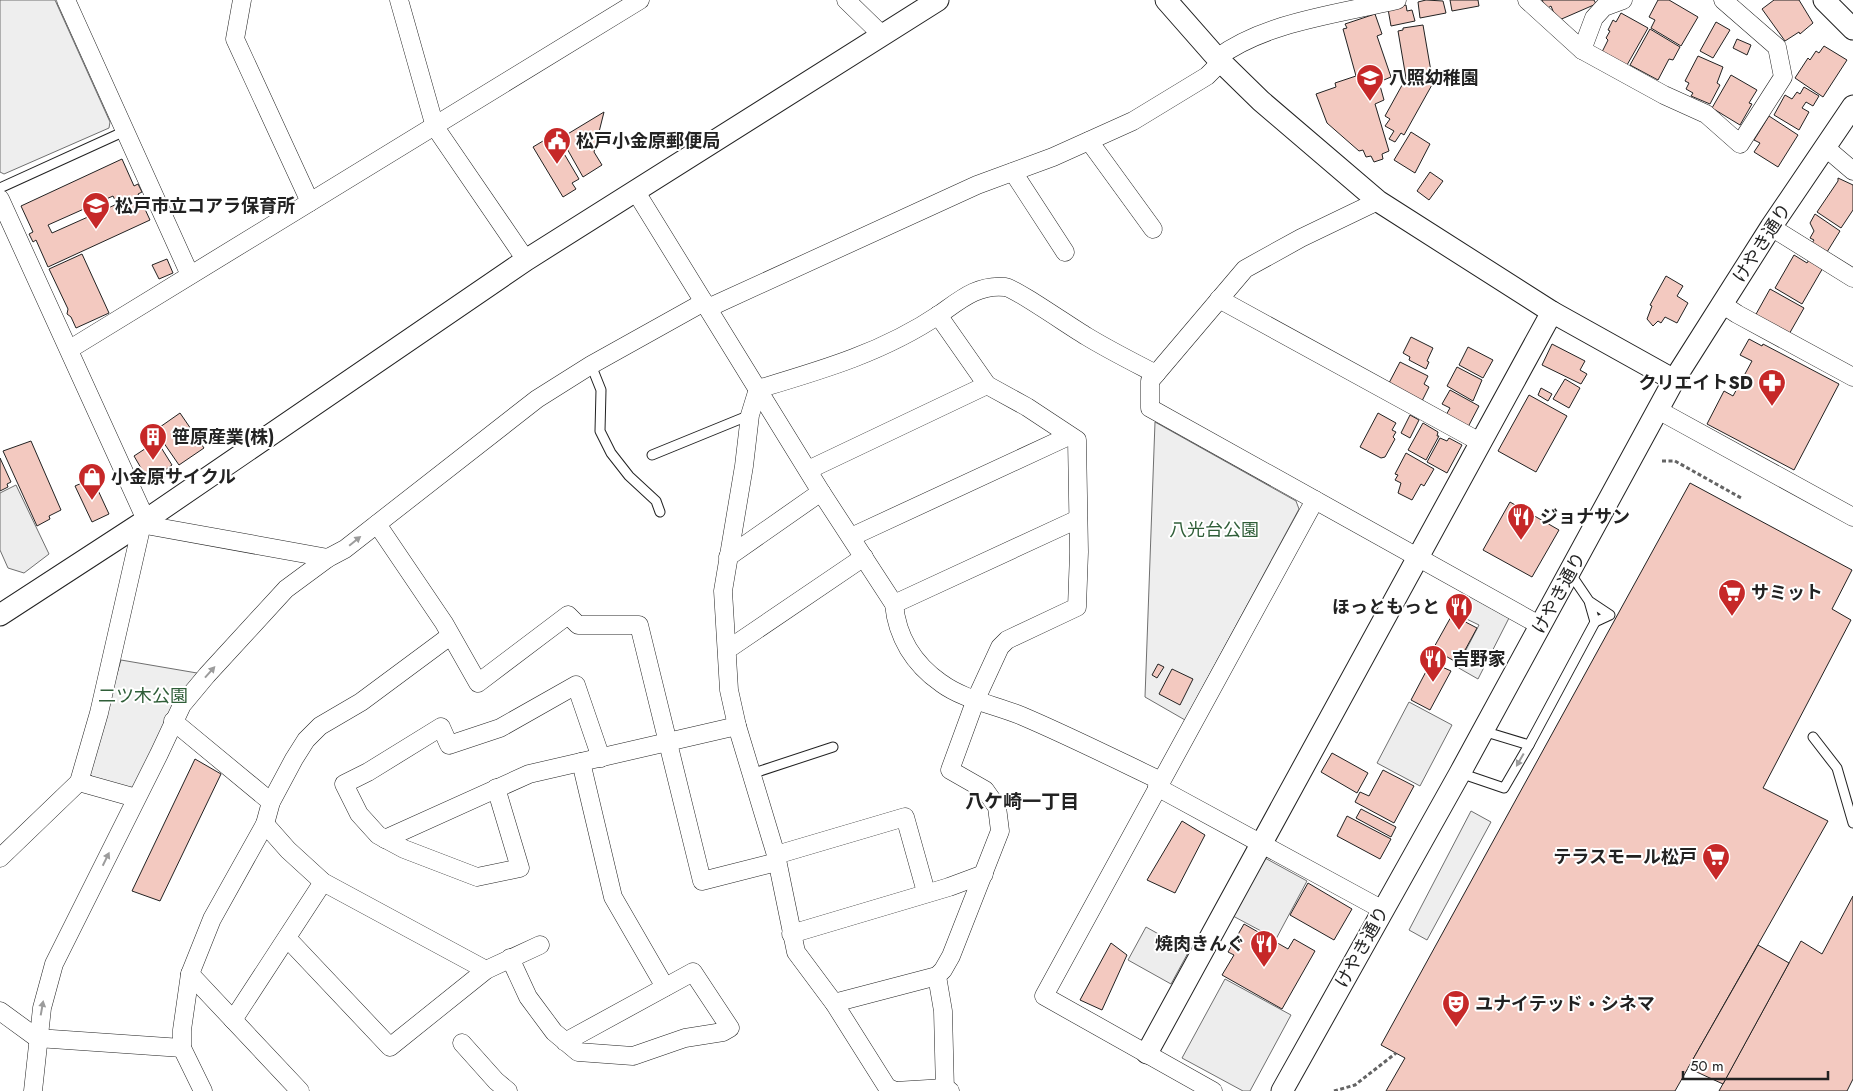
<svg xmlns="http://www.w3.org/2000/svg" width="1853" height="1091" font-family="Jost,'Noto Sans JP',sans-serif">
<style>
.green{fill:#eee;stroke:#6f6f6f}
.parking{fill:#ededed;stroke:#6f6f6f}
.building{fill:#f3c9c0;stroke:#222;fill-rule:evenodd}
.lines{fill:none;stroke-linecap:round;stroke-linejoin:round}
.service-casing{stroke:#222;stroke-width:11}
.minor-casing{stroke:#222;stroke-width:19}
.tertiary-casing{stroke:#222;stroke-width:23}
.path{stroke:#646464;stroke-width:3;stroke-dasharray:4 2.5;stroke-linecap:butt}
.service{stroke:#fff;stroke-width:9}
.minor{stroke:#fff;stroke-width:18}
.tertiary{stroke:#fff;stroke-width:21}
.oneway{fill:#9c9c9c}
.labels{text-anchor:middle;stroke-width:4;stroke-linejoin:round;paint-order:stroke}
.poi-label{font-size:18px;font-weight:bold;fill:#222;stroke:#fff;text-anchor:start}
.street-label{font-size:18px;fill:#222;stroke:#fff}
.park-label{font-size:18px;fill:#2f5e38;stroke:#fff}
.neighbourhood-label{font-size:19px;font-weight:bold;fill:#222;stroke:#fff}
</style>
<rect width="100%" height="100%" fill="#fff"/>
<g class="green">
<polygon points="0,0 55,0 110,122 109,128 4,174 0,172"/>
<polygon points="1155,422 1296,501 1299,509 1185,720 1145,697"/>
<polygon points="121,660 197,673 134,787 106,790 88,772"/>
<polygon points="1471,811 1491,822 1427,940 1409,930"/>
</g>
<g class="parking">
<polygon points="16,485 49,554 24,573 8,568 0,550 0,493"/>
<polygon points="1463,592 1509,618 1478,679 1457,667 1479,625 1452,612"/>
<polygon points="1409,702 1452,725 1420,786 1377,763"/>
<polygon points="1265,858 1307,881 1276,939 1233,916"/>
<polygon points="1146,927 1189,951 1171,984 1128,960"/>
<polygon points="1225,979 1291,1015 1250,1091 1243,1091 1182,1058"/>
</g>
<g class="building">
<polygon points="1426,0 1443,1 1446,13 1420,18 1418,2"/>
<polygon points="1450,0 1478,0 1479,6 1452,11"/>
<polygon points="1542,0 1594,0 1596,4 1557,21 1551,6 1546,9"/>
<polygon points="1658,0 1669,0 1698,17 1681,46 1651,28 1655,20 1649,17"/>
<polygon points="1774,0 1799,0 1813,23 1800,34 1799,32 1785,41 1762,9"/>
<polygon points="1406,5 1407,11 1412,10 1415,21 1391,26 1388,9"/>
<polygon points="1621,13 1648,28 1627,65 1602,52 1608,40 1606,38 1610,31 1608,30 1613,20 1616,22"/>
<polygon points="1375,14 1382,34 1377,36 1391,77 1379,82 1384,100 1375,104 1389,151 1382,154 1383,159 1374,162 1371,156 1366,157 1363,150 1359,151 1327,123 1316,94 1336,87 1335,83 1356,76 1343,29 1347,28 1345,24"/>
<polygon points="1716,22 1730,30 1713,58 1700,51"/>
<polygon points="1423,25 1433,83 1404,135 1401,133 1395,142 1389,139 1394,131 1385,126 1390,119 1385,116 1406,78 1398,31 1403,30 1403,28"/>
<polygon points="1650,29 1680,47 1673,60 1669,59 1658,80 1630,65"/>
<polygon points="1737,39 1751,45 1747,55 1733,48"/>
<polygon points="1824,46 1847,60 1823,97 1795,78 1808,58 1810,60 1816,51 1819,53"/>
<polygon points="1698,56 1723,67 1717,83 1720,85 1710,104 1691,96 1693,93 1686,89 1689,83 1685,81"/>
<polygon points="1731,75 1757,90 1749,103 1752,104 1740,125 1712,108"/>
<polygon points="1804,87 1819,96 1813,106 1806,102 1802,108 1809,112 1799,130 1774,115 1785,95 1792,99 1797,92 1800,94"/>
<polygon points="604,112 594,152 602,165 583,177 561,138"/>
<polygon points="1769,116 1798,135 1778,167 1754,152 1760,143 1754,140"/>
<polygon points="1411,132 1430,144 1415,173 1394,160"/>
<polygon points="553,135 579,179 572,183 576,189 563,197 533,147"/>
<path d="M 122,159 L 134,186 L 138,184 L 142,192 L 138,194 L 150,220 L 48,267 L 36,240 L 33,242 L 29,234 L 33,232 L 21,206 ZM 113,196 L 117,204 L 52,233 L 48,225 Z"/>
<polygon points="1430,172 1443,181 1429,200 1417,191"/>
<polygon points="1838,178 1853,185 1853,210 1841,228 1817,212 1838,181"/>
<polygon points="1815,214 1840,231 1827,252 1812,243 1814,240 1810,238 1814,231 1810,223"/>
<polygon points="82,254 109,313 76,328 71,317 67,314 68,309 49,269"/>
<polygon points="1794,255 1807,263 1810,258 1824,266 1802,304 1775,288"/>
<polygon points="167,259 173,273 159,279 152,265"/>
<polygon points="1666,276 1683,286 1677,296 1688,303 1677,323 1665,317 1661,323 1658,321 1653,326 1647,319 1652,306 1650,305"/>
<polygon points="1770,289 1804,308 1788,336 1755,316"/>
<polygon points="1411,337 1433,348 1427,361 1429,362 1426,369 1409,360 1410,357 1403,353"/>
<polygon points="1749,339 1762,346 1763,344 1839,384 1794,470 1707,424 1724,391 1733,396 1752,361 1740,355"/>
<polygon points="1552,344 1585,361 1580,370 1587,374 1581,384 1542,365"/>
<polygon points="1468,347 1493,360 1483,378 1459,365"/>
<polygon points="1400,362 1428,376 1424,384 1429,387 1422,401 1389,383"/>
<polygon points="1457,367 1482,380 1473,401 1447,386"/>
<polygon points="1565,379 1580,388 1569,408 1553,399"/>
<polygon points="1541,388 1552,394 1548,401 1538,395"/>
<polygon points="1450,390 1479,406 1468,427 1446,415 1450,408 1442,404"/>
<polygon points="1529,395 1567,416 1536,472 1498,451"/>
<polygon points="180,413 204,448 179,465 159,436 164,432 160,427"/>
<polygon points="1378,413 1396,423 1392,430 1396,432 1393,437 1395,439 1385,457 1381,458 1360,447"/>
<polygon points="1410,415 1419,420 1410,438 1401,433"/>
<polygon points="1423,423 1438,432 1437,436 1439,436 1426,460 1408,450"/>
<polygon points="1440,438 1447,441 1449,438 1462,445 1447,473 1427,462"/>
<polygon points="31,441 61,510 49,516 50,519 37,526 3,451"/>
<polygon points="157,441 172,465 165,470 168,474 152,484 144,472 141,474 139,470 141,468 134,456"/>
<polygon points="1406,453 1434,469 1424,486 1421,484 1412,500 1398,493 1401,483 1395,480 1398,475 1395,474"/>
<polygon points="0,458 11,482 7,484 8,487 0,491"/>
<polygon points="91,479 94,487 96,486 109,514 92,522 75,486"/>
<polygon points="1690,483 1852,570 1832,609 1851,620 1763,788 1828,821 1675,1091 1386,1091 1405,1058 1381,1045"/>
<polygon points="1510,502 1559,530 1532,577 1483,550"/>
<polygon points="1452,615 1477,628 1458,663 1433,649"/>
<polygon points="1431,662 1451,671 1430,710 1411,700"/>
<polygon points="1158,664 1164,667 1157,678 1152,675"/>
<polygon points="1172,669 1193,679 1180,705 1159,694"/>
<polygon points="1332,753 1368,773 1357,793 1321,772"/>
<polygon points="195,759 221,774 160,901 132,891"/>
<polygon points="1383,770 1414,786 1394,823 1355,802 1360,792 1369,796"/>
<polygon points="1361,809 1396,827 1391,837 1356,818"/>
<polygon points="1347,816 1391,839 1380,859 1337,836"/>
<polygon points="1182,821 1205,835 1175,893 1147,880"/>
<polygon points="1308,883 1352,909 1334,940 1290,915"/>
<polygon points="1853,896 1853,1079 1847,1091 1719,1091 1801,941 1822,954"/>
<polygon points="1244,924 1288,949 1294,939 1315,951 1282,1009 1222,975 1234,955 1228,952"/>
<polygon points="1111,943 1127,955 1102,1010 1080,1000"/>
<polygon points="1758,945 1789,963 1723,1084 1688,1068"/>
</g>
<g class="lines">
<defs>
<g id="service">
<polyline points="0,188 125,131"/>
<polyline points="591,365 601,390 600,431 611,453 629,476 656,501 660,512"/>
<polyline points="652,455 750,415"/>
<polyline points="1570,573 1589,601 1610,615 1595,622 1589,601"/>
<polyline points="1813,737 1837,768 1853,823"/>
<polyline points="1529,745 1595,622"/>
<polyline points="1460,773 1504,788 1529,745 1483,731"/>
<polyline points="751,774 833,747"/>
</g>
<g id="minor">
<polyline points="66,0 190,275"/>
<polyline points="242,0 235,39 310,202"/>
<polyline points="399,0 435,127 526,260"/>
<polyline points="846,0 882,35"/>
<polyline points="1527,0 1582,50 1664,95 1706,114 1740,144 1783,77 1777,47 1723,0"/>
<polyline points="1582,50 1594,18 1604,7 1623,0"/>
<path d="M 1217,58 C 1265,22 1338,14 1397,0"/>
<polyline points="1089,141 1153,229"/>
<polyline points="1826,148 1853,171"/>
<polyline points="1013,172 1065,252"/>
<path d="M 636,192 L 821,492 L 894,604 C 897,637 914,664 941,683 C 964,700 996,705 1022,716 C 1069,736 1115,759 1161,781"/>
<polyline points="0,199 146,520"/>
<polyline points="1378,201 1301,238 1245,269 1150,381 1150,408 1541,626"/>
<polyline points="1771,227 1853,278"/>
<polyline points="1219,299 1480,442"/>
<polyline points="1722,304 1737,314 1853,377"/>
<polyline points="708,308 977,185 1053,157 1133,121 1207,76 1221,62"/>
<polyline points="938,315 987,385 1027,407 1077,440 1079,552 1077,607 1007,640 1000,647 976,699 950,770 985,790 997,807 1000,831 951,956 943,970 937,976 943,1011 945,1091"/>
<polyline points="70,349 640,0"/>
<polyline points="1658,410 1853,517"/>
<polyline points="808,470 987,385"/>
<polyline points="140,524 328,558"/>
<polyline points="377,524 444,623 478,683 568,615 578,625 639,625 702,881 777,862"/>
<polyline points="851,537 1069,436"/>
<polyline points="728,557 821,492"/>
<polyline points="894,604 1078,519"/>
<polyline points="727,650 864,557"/>
<polyline points="173,721 271,802"/>
<polyline points="581,762 613,897 665,987"/>
<polyline points="79,782 136,798"/>
<polyline points="1157,787 1383,910"/>
<polyline points="496,788 520,868 477,877 404,849 378,835 359,814 344,784 368,772 441,727 449,745 500,728 576,685 601,758"/>
<polyline points="265,824 288,850 323,882 486,970"/>
<polyline points="385,839 529,774 737,726"/>
<polyline points="776,855 905,817 926,892"/>
<polyline points="0,858 79,782 99,713 142,524"/>
<polyline points="791,934 949,887 984,874"/>
<polyline points="287,938 390,1047 486,970 540,945"/>
<polyline points="510,958 528,997 554,1032 578,1052 633,1056 685,1038 723,1032 730,1028 693,972 565,1042"/>
<polyline points="190,974 300,1091"/>
<polyline points="834,1003 937,976"/>
<polyline points="0,1011 37,1038 182,1048"/>
<polyline points="233,1020 323,882"/>
<polyline points="462,1043 496,1081 508,1091"/>
<polyline points="33,1091 42,1008 54,964 159,754 182,705 207,675 286,589 328,558 345,549 537,399 591,365 704,302"/>
<polyline points="203,1091 182,1048 182,1030 190,974 212,919 265,824 271,802 294,759 306,740 320,726 361,702 450,636"/>
<path d="M 895,1091 L 887,1087 L 834,1003 L 796,952 L 776,855 L 737,726 L 729,690 L 723,591 L 744,466 L 750,415 L 758,389 C 822,370 884,352 940,314 C 960,300 978,284 1005,287 C 1015,288 1072,328 1086,336 C 1109,350 1133,362 1156,374"/>
<polyline points="895,1091 945,1088 950,1091"/>
<polyline points="1213,1091 1044,996 1315,500"/>
</g>
<g id="tertiary">
<polyline points="1166,0 1217,58 1261,101 1378,201 1552,312 1674,380"/>
<polyline points="1824,0 1853,29"/>
<polyline points="0,615 140,524 526,260 938,0"/>
<polyline points="1147,1053 1552,312"/>
<polyline points="1282,1091 1460,773 1674,380 1771,227 1853,106"/>
</g>
</defs>
<use href="#service" class="service-casing"/>
<use href="#minor" class="minor-casing"/>
<use href="#tertiary" class="tertiary-casing"/>
<g class="path">
<polyline points="1662,461 1675,461 1743,499"/>
<polyline points="1334,1091 1355,1085 1396,1053"/>
</g>
<use href="#service" class="service"/>
<use href="#minor" class="minor"/>
<use href="#tertiary" class="tertiary"/>
</g>
<defs><path id="oneway-solid" d="M-6-.8H1V-3.2L6.5 0L1 3.2V.8H-6Z" transform="scale(1.25)"/></defs>
<g class="oneway">
<use href="#oneway-solid" transform="translate(355 541) rotate(-39)"/>
<use href="#oneway-solid" transform="translate(210 672) rotate(-48)"/>
<use href="#oneway-solid" transform="translate(1520 760) rotate(120)"/>
<use href="#oneway-solid" transform="translate(106 859) rotate(-64)"/>
<use href="#oneway-solid" transform="translate(42 1008) rotate(-80)"/>
</g>
<defs>
<symbol id="school-pin" viewBox="-11 -11 22 30"><path d="M0 17L-7.5 6A9.5 9.5 0 1 1 7.5 6Z" fill="#c62828" stroke="#fff"/><path d="M0-5L7-2L0 1L-7-2ZM-4 1L0 2.5L4 1V4Q0 6-4 4Z" fill="#fff"/></symbol>
<symbol id="civic-pin" viewBox="-11 -11 22 30"><path d="M0 17L-7.5 6A9.5 9.5 0 1 1 7.5 6Z" fill="#c62828" stroke="#fff"/><path d="M-.6-6.5H3V-4.5H.6V-3L4-1V1h2V6H-6V1h2V-1L-.6-3ZM-1.2 2.5V6h2.4V2.5Z" fill="#fff"/></symbol>
<symbol id="pharmacy-pin" viewBox="-11 -11 22 30"><path d="M0 17L-7.5 6A9.5 9.5 0 1 1 7.5 6Z" fill="#c62828" stroke="#fff"/><path d="M-2-6h4v4h4v4h-4v4h-4v-4h-4v-4h4Z" fill="#fff"/></symbol>
<symbol id="building-pin" viewBox="-11 -11 22 30"><path d="M0 17L-7.5 6A9.5 9.5 0 1 1 7.5 6Z" fill="#c62828" stroke="#fff"/><path d="M-4-6H4V6H1V3H-1V6H-4ZM-2.5-4.3h1.7v1.8h-1.7ZM.8-4.3h1.7v1.8H.8ZM-2.5-1h1.7V.8h-1.7ZM.8-1h1.7V.8H.8Z" fill="#fff"/></symbol>
<symbol id="shop-pin" viewBox="-11 -11 22 30"><path d="M0 17L-7.5 6A9.5 9.5 0 1 1 7.5 6Z" fill="#c62828" stroke="#fff"/><path d="M-5-2.5h2.3a2.7 3.5 0 0 1 5.4 0H5L5.5 6h-11ZM-1.5-2.5h3a1.5 2.3 0 0 0-3 0Z" fill="#fff"/></symbol>
<symbol id="restaurant-pin" viewBox="-11 -11 22 30"><path d="M0 17L-7.5 6A9.5 9.5 0 1 1 7.5 6Z" fill="#c62828" stroke="#fff"/><path d="M-5-6h1v4h1v-4h1v4h1v-4h1v5L-1.5 .5V6h-2V.5L-5-1ZM5-6V6H3V1.5H1.5Q1.5-4 5-6Z" fill="#fff"/></symbol>
<symbol id="supermarket-pin" viewBox="-11 -11 22 30"><path d="M0 17L-7.5 6A9.5 9.5 0 1 1 7.5 6Z" fill="#c62828" stroke="#fff"/><path d="M-6-5.5h2.5l.6 2H6L4.5 2H-2.5L-4.4-4H-6ZM-1.5 3.2a1.3 1.3 0 1 0 .1 0ZM3 3.2a1.3 1.3 0 1 0 .1 0Z" fill="#fff"/></symbol>
<symbol id="theatre-pin" viewBox="-11 -11 22 30"><path d="M0 17L-7.5 6A9.5 9.5 0 1 1 7.5 6Z" fill="#c62828" stroke="#fff"/><path d="M-5-5.5Q0-4 5-5.5V0Q5 5 0 6Q-5 5-5 0ZM-3.3-2.5H-1v1.5H-3.3ZM1-2.5H3.3v1.5H1ZM-2.8 1Q0 5.5 2.8 1Z" fill="#fff"/></symbol>
</defs>
<g fill-rule="evenodd">
<use href="#school-pin" x="1354" y="62" width="32" height="43"/>
<use href="#civic-pin" x="541" y="125" width="32" height="43"/>
<use href="#school-pin" x="80" y="190" width="32" height="43"/>
<use href="#pharmacy-pin" x="1756" y="367" width="32" height="43"/>
<use href="#building-pin" x="137" y="421" width="32" height="43"/>
<use href="#shop-pin" x="76" y="461" width="32" height="43"/>
<use href="#restaurant-pin" x="1505" y="501" width="32" height="43"/>
<use href="#supermarket-pin" x="1716" y="577" width="32" height="43"/>
<use href="#restaurant-pin" x="1443" y="591" width="32" height="43"/>
<use href="#restaurant-pin" x="1417" y="643" width="32" height="43"/>
<use href="#supermarket-pin" x="1700" y="841" width="32" height="43"/>
<use href="#restaurant-pin" x="1248" y="928" width="32" height="43"/>
<use href="#theatre-pin" x="1440" y="988" width="32" height="43"/>
</g>
<g class="labels">
<g class="poi-label">
<text x="1389" y="84">八照幼稚園</text>
<text x="576" y="147">松戸小金原郵便局</text>
<text x="115" y="212">松戸市立コアラ保育所</text>
<text x="1753" y="389" text-anchor="end">クリエイトSD</text>
<text x="172" y="443">笹原産業(株)</text>
<text x="111" y="483">小金原サイクル</text>
<text x="1540" y="523">ジョナサン</text>
<text x="1751" y="599">サミット</text>
<text x="1440" y="613" text-anchor="end">ほっともっと</text>
<text x="1452" y="665">吉野家</text>
<text x="1697" y="863" text-anchor="end">テラスモール松戸</text>
<text x="1245" y="950" text-anchor="end">焼肉きんぐ</text>
<text x="1475" y="1010">ユナイテッド・シネマ</text>
</g>
<g class="street-label">
<text transform="translate(1762 243) rotate(-57)" y="6">けやき通り</text>
<text transform="translate(1559 593) rotate(-61)" y="6">けやき通り</text>
<text transform="translate(1362 947) rotate(-61)" y="6">けやき通り</text>
</g>
<g class="park-label">
<text x="1214" y="536">八光台公園</text>
<text x="143" y="702">二ツ木公園</text>
</g>
<g class="neighbourhood-label">
<text x="1022" y="808">八ケ崎一丁目</text>
</g>
</g>
<path d="M1683 1071v8h145v-8" fill="none" stroke="#222222" stroke-width="2.5"/>
<text x="1690" y="1071" font-size="15" fill="#222222" stroke="#ffffff" stroke-width="4" paint-order="stroke">50 m</text>
</svg>
